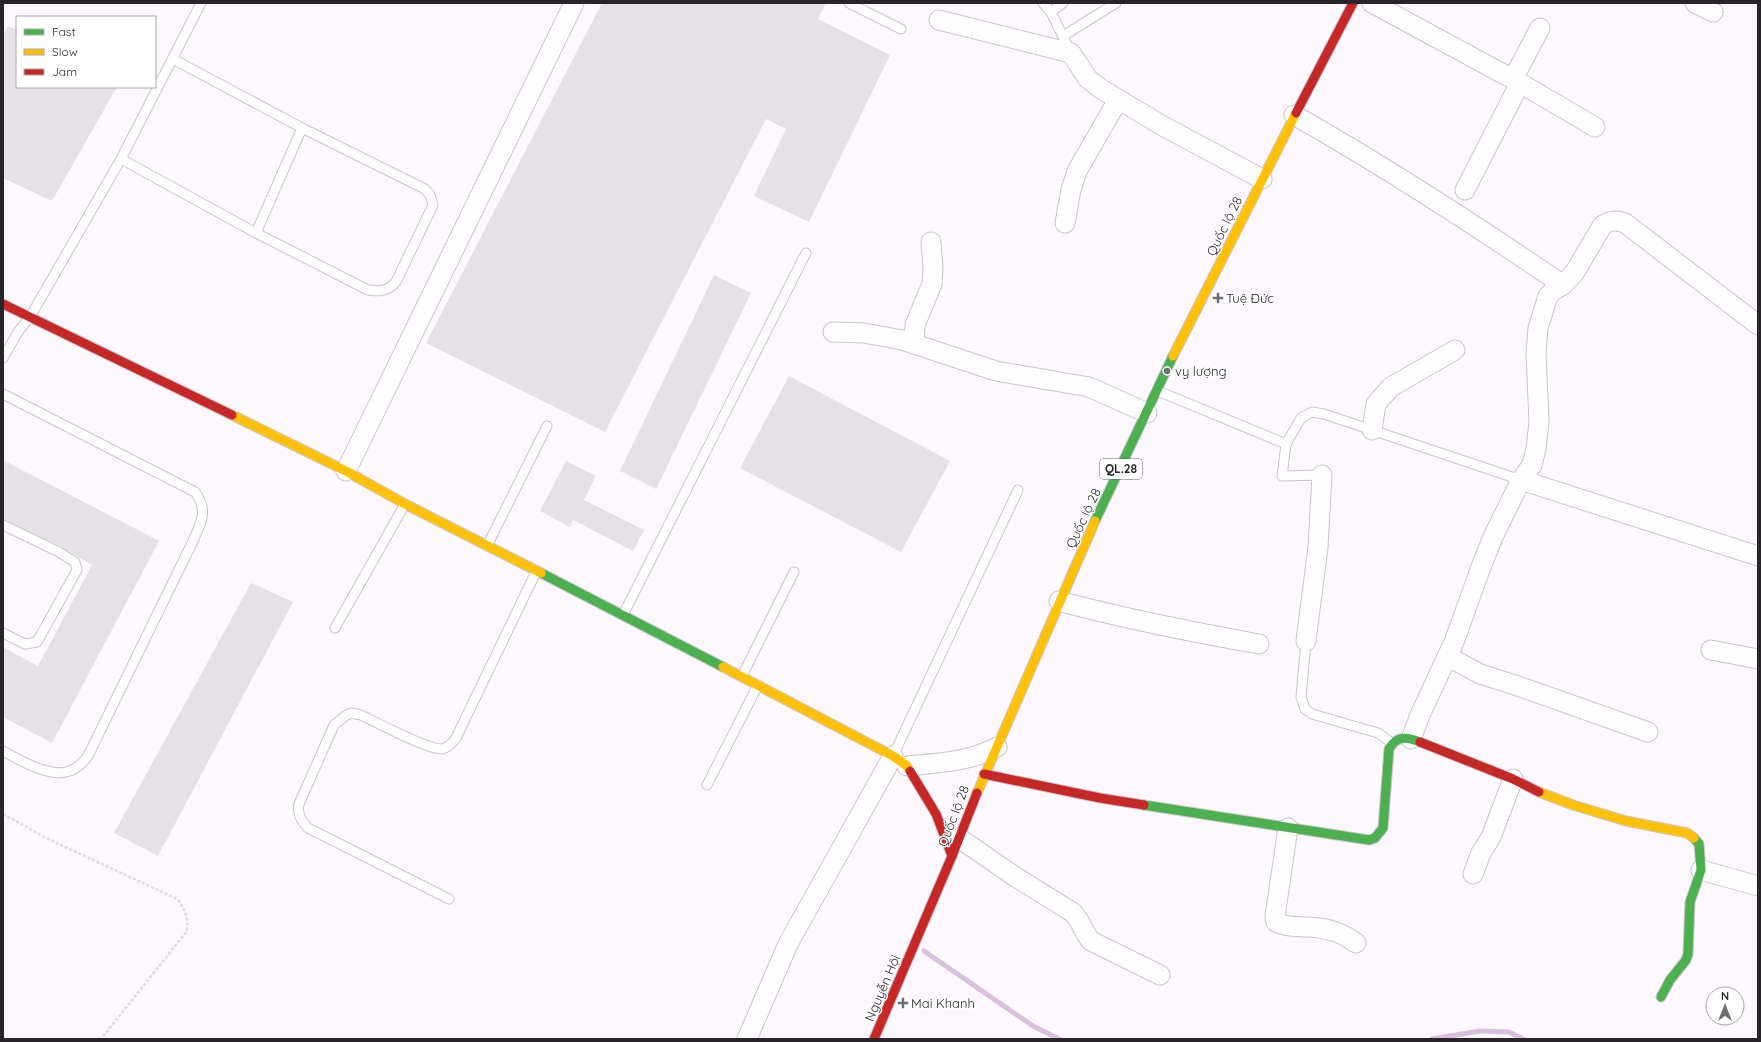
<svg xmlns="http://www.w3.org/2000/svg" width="1761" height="1042" font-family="Quicksand,sans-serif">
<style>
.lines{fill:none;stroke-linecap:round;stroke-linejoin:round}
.stream{stroke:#dbbfdf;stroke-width:5}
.building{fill:#e5e1e6}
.lane-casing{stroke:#cac5cb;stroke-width:11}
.street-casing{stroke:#cac5cb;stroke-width:21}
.fast-casing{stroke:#cac5cb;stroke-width:11}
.slow-casing{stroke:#cac5cb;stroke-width:11}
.jam-casing{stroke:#cac5cb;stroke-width:11}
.path{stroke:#deddde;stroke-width:2.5;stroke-dasharray:3 2;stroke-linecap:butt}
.lane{stroke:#fffeff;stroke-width:9}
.street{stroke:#fffeff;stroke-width:19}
.fast{stroke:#4caf50;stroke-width:9}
.slow{stroke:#ffc107;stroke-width:9}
.jam{stroke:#c62828;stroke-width:9}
.poi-dot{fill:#736e74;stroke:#fff;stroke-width:1.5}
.labels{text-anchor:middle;stroke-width:3;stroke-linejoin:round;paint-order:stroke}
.shield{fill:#fff;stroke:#69666a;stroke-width:1}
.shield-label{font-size:12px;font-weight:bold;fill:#29242a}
.street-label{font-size:13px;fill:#29242a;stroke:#fff}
.poi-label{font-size:13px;fill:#29242a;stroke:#fff;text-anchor:start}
</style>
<rect width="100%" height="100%" fill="#fcf8fd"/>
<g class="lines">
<g class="stream">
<polyline points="924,951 1033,1026 1059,1039"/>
<polyline points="1432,1039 1480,1031 1509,1032 1523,1039"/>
</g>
</g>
<g class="building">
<polygon points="602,3 826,3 818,19 890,55 809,222 754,196 786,129 766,119 605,432 426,343"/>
<polygon points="8,26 17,30 17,87 117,87 52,201 3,178 3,35"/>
<polygon points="714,275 751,293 656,489 620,471"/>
<polygon points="789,376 950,461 901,552 740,468"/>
<polygon points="3,460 159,541 52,743 3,717 3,647 38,666 92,565 60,546 3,519"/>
<polygon points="566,461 596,476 584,500 644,530 633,551 573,520 570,527 540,511"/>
<polygon points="251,583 293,602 158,856 114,833"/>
</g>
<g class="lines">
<defs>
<g id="lane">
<polyline points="849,3 901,29"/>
<polyline points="1043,3 1051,12 1071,53"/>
<polyline points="1051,12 1063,3"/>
<polyline points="1063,36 1116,3"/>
<path d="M 121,159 L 256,233 L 368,290 C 380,292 388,291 396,282 L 433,205 L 430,195 L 425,189 L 302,128 L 173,59"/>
<polyline points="256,233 302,128"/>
<polyline points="3,358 18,332 30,317 121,159 201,3"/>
<polyline points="1158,391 1286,444"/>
<path d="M 3,394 L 195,492 C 209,511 201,523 192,543 L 88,756 C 84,761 80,766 74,769 C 54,781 21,761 3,751"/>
<polyline points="1322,475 1282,476 1286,444 1301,418 1312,412 1324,414 1521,480"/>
<polyline points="3,525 57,551 75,562 77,570 37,642 25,644 3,633"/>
<polyline points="487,546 547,426"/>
<polyline points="623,615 806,253"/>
<polyline points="335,628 405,504"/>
<polyline points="1306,641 1301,697 1305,709 1312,714 1378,733 1392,743"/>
<polyline points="742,676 794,572"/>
<polyline points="893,756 1018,490"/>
<polyline points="707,785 758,685"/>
<path d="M 449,899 L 308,828 C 301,820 297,815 299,804 L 334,725 L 345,716 L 351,713 L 361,715 C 376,722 428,750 442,749 C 449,748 453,742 456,738 L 536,572"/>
</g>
<g id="street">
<polyline points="1372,3 1520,83 1595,127"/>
<polyline points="1695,3 1713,12"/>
<polyline points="939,20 1071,53 1088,79 1101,89 1163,126 1262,179"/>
<polyline points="1513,79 1540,28"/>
<path d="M 1294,115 C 1386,167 1475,225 1563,285 L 1575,272 L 1602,226 C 1610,220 1615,220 1625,223 L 1758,325"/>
<polyline points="1465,190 1520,83"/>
<polyline points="1065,223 1071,190 1077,171 1118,100"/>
<polyline points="833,332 864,333 902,340 996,371 1089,387 1147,413"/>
<polyline points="914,344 915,325 932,284 933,268 931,242"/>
<polyline points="1372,430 1376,404 1391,387 1455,350"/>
<polyline points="346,471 574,3"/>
<polyline points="1521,480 1758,556"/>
<path d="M 1059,601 C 1125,619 1192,632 1259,644"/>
<polyline points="1306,641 1318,547 1322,475"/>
<polyline points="1711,650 1758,659"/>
<polyline points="1447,656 1480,674 1515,685 1648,732"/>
<polyline points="1411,739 1420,715 1454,642 1481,567 1493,537 1521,480 1532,465 1536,449 1539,422 1536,353 1538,328 1548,296 1554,290 1563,285"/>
<path d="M 907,766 C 938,763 969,762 997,747"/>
<path d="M 1288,828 L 1275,916 L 1276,922 C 1287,928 1298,926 1310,927 C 1328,928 1342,932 1356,943"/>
<path d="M 959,838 L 1014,876 L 1072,912 C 1081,920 1083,932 1091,941 L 1160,975"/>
<polyline points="1701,870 1758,886"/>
<polyline points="1473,874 1481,853 1491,837 1513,779"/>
<polyline points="747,1039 788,944 893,756"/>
</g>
<g id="fast">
<polyline points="1095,521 1173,356"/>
<polyline points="541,573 723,667"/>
<path d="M 1144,805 L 1369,840 L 1375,838 L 1383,828 L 1389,749 C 1397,735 1407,737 1420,742"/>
<polyline points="1661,997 1670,980 1686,960 1688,954 1690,902 1701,870 1699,844 1694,838"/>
</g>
<g id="slow">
<polyline points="1173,356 1296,113"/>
<polyline points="232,415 346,471 405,504 541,573"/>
<polyline points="723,667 893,756 907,766 910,771"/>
<polyline points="1539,792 1573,805 1626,821 1687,833 1694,838"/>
<polyline points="977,793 1095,521"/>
</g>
<g id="jam">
<polyline points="1296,113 1353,3"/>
<polyline points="3,304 232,415"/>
<polyline points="1420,742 1513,779 1539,792"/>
<polyline points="910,771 936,814 952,856"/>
<polyline points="984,774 1100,798 1144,805"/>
<polyline points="874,1039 952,856 977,793"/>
</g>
</defs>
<use href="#lane" class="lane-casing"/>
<use href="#street" class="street-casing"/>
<use href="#fast" class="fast-casing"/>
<use href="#slow" class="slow-casing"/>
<use href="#jam" class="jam-casing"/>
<path class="path" d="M 3,814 L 46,838 L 177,899 C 186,910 188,918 187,931 L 101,1039"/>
<use href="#lane" class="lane"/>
<use href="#street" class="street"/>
<use href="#fast" class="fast"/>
<use href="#slow" class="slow"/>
<use href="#jam" class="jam"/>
</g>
<g class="poi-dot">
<path d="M1216 292h4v4h4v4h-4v4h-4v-4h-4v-4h4z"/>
<circle cx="1167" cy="371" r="4"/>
<path d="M901 997h4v4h4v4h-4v4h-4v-4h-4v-4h4z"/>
</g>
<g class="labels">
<rect class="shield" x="1100" y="459" width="42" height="20" rx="3"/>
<g class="shield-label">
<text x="1121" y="473">QL.28</text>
</g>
<g class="street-label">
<text transform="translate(1224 226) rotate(-64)" y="5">Quốc lộ 28</text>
<text transform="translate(1083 518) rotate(-65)" y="5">Quốc lộ 28</text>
<text transform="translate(953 816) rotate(-69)" y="5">Quốc lộ 28</text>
<text transform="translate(882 988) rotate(-67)" y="5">Nguyễn Hội</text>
</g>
<g class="poi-label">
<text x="1226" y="303">Tuệ Đức</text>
<text x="1175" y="376">vy lượng</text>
<text x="911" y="1008">Mai Khanh</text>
</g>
</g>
<rect width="1761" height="1042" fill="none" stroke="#29242a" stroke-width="8"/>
<rect x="16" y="16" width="140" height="72" fill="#ffffff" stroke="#a9a7aa"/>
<rect x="24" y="29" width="20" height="6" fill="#4caf50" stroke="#a9a7aa"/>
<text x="52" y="36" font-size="12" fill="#29242a">Fast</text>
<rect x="24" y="49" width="20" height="6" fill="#ffc107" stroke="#a9a7aa"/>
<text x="52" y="56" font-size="12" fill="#29242a">Slow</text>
<rect x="24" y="69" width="20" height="6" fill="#c62828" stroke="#a9a7aa"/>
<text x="52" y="76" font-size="12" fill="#29242a">Jam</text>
<g transform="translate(1725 1006)"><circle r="19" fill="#ffffff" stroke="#a9a7aa"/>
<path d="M0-3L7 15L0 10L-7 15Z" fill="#736e74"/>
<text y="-6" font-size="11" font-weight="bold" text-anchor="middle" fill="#29242a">N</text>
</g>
</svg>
